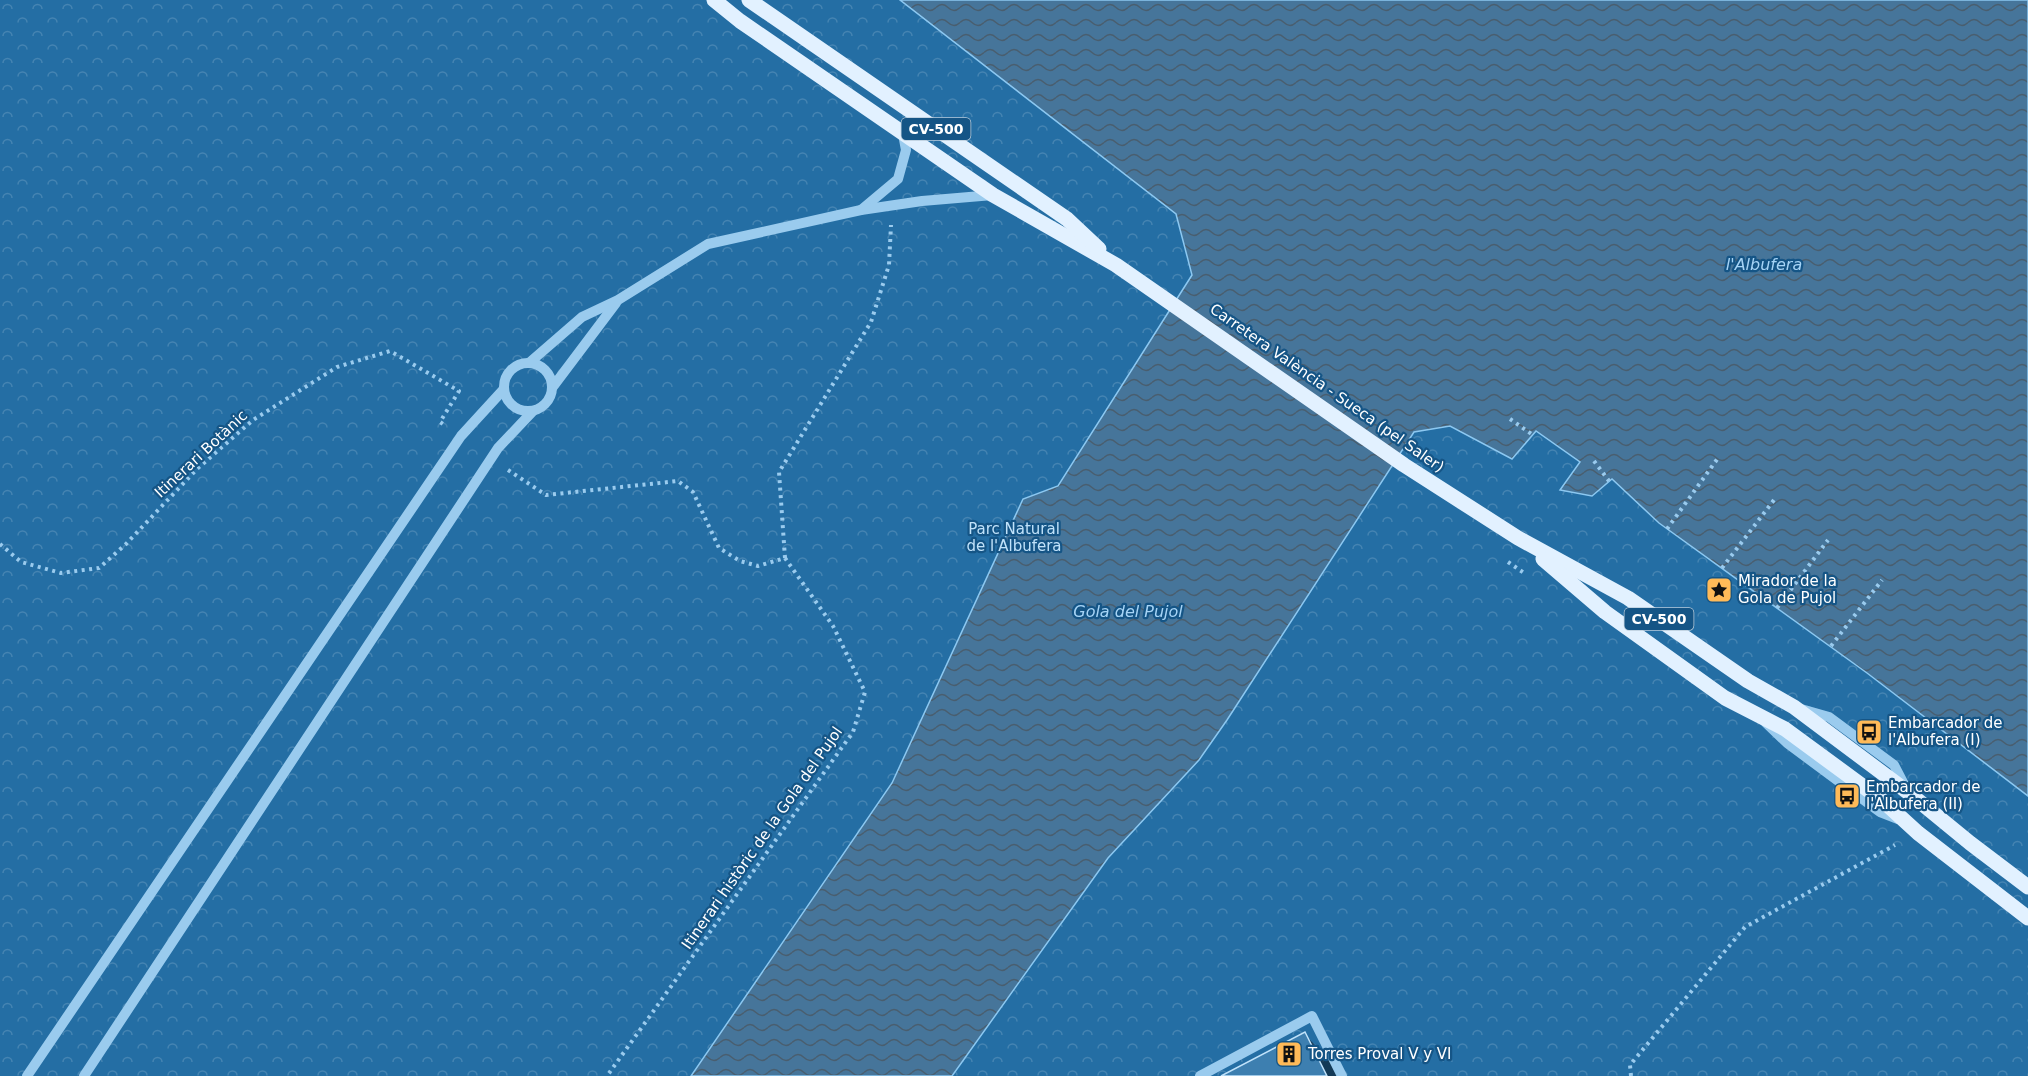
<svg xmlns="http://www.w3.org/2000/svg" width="2028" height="1076" font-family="'DejaVu Sans',sans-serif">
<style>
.park{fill:url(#park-crowns)}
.water{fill:url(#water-waves);stroke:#8cc8f1;stroke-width:1.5}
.shadow{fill:#0007}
.building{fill:#3d7fb0;stroke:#c0e2fa;stroke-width:1.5}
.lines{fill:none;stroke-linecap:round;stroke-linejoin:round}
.path{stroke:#9acbee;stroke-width:4;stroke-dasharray:3 4.5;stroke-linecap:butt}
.minor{stroke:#9acbee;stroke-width:10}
.major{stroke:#e2f1ff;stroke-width:15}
.labels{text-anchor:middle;stroke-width:4.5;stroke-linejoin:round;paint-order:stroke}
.shield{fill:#155586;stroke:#b9ccdb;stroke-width:1.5}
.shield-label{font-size:14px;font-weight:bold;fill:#fff}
.street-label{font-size:15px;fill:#fff;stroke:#155586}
.park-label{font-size:15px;fill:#c0e2fa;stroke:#155586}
.poi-label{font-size:15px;fill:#fff;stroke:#155586;text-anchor:start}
.water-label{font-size:16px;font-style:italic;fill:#a6d4f6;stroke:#155586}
</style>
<defs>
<pattern id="park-crowns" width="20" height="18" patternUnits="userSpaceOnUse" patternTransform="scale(1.5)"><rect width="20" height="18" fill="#246ea4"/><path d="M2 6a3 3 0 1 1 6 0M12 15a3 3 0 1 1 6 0" fill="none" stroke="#4584b2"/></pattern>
<pattern id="water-waves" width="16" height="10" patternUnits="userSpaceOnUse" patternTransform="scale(1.5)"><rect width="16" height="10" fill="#46759a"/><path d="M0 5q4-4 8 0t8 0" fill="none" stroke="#495e6f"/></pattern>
</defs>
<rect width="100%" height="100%" fill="#155586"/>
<rect class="park" x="0" y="0" width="2028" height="1076"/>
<polygon class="water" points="900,0 2028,0 2028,796 1867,673 1659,523 1612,479 1592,496 1560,490 1580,462 1536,431 1512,459 1450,426 1414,432 1227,720 1199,760 1108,858 952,1076 691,1076 892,783 1023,499 1058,486 1192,275 1176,214"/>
<polygon class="shadow" points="1304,1034 1338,1068 1342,1076 1224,1076"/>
<polygon class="building" points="1305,1032 1327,1076 1221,1076"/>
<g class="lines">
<g class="path">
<polyline points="1510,419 1533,435"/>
<polyline points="1594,461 1609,481"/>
<polyline points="508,470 546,495 678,481 693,492 719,548 740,561 758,566 785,558 833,626 865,692 853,732 607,1076"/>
<polyline points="1667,529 1718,458"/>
<polyline points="0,544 21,562 61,573 99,568 126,544 197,469 253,420 337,367 390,351 459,391 440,422 443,424"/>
<polyline points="785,558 779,472 871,322 889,265 891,225"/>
<polyline points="1508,562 1524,573"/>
<polyline points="1722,568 1774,500"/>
<polyline points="1777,608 1828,540"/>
<polyline points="1831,646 1882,580"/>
<polyline points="1631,1076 1630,1065 1745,927 1895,845"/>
</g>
<g class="minor">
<polyline points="861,210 898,179 906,150 903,134"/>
<polyline points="529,363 582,317 618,300 708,244 861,210 922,201 993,195"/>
<circle cx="528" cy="387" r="24"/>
<polyline points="552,388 616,303"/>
<polyline points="1801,709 1829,717 1894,765 1907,790"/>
<polyline points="1766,723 1787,743 1880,812 1898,819"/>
<polyline points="27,1076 461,436 504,389"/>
<polyline points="84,1076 498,448 533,411"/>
<polyline points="1200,1076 1312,1016 1342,1076"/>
</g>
<g class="major">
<polyline points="714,0 740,21 993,195 1116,265 1404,465 1518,538 1628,598 1748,681 1794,707 1909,793 1970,843 2028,887"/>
<polyline points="749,0 1067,219 1099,249"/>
<polyline points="1543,559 1605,612 1725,698 1785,729 1883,801 1918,833 2028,918"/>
</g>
</g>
<defs>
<symbol id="sight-square" viewBox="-11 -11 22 22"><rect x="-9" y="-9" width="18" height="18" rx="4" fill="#ffba58" stroke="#155586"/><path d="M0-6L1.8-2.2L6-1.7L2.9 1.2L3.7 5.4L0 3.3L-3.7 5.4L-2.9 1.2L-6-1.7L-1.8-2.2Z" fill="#111"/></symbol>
<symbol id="bus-square" viewBox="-11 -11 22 22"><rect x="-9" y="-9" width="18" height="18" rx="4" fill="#ffba58" stroke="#155586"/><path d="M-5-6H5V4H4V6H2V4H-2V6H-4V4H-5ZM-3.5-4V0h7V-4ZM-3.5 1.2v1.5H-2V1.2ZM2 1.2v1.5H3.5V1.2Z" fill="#111"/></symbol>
<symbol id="building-square" viewBox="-11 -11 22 22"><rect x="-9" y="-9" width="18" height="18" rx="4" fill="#ffba58" stroke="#155586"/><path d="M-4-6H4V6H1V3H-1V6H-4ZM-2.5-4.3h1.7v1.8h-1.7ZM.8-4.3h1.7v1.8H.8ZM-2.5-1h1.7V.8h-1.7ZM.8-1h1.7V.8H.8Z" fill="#111"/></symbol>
</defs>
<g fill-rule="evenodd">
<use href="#sight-square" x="1704" y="575" width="30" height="30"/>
<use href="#bus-square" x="1854" y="717" width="30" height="30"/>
<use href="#bus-square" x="1832" y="781" width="30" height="30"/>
<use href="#building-square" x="1274" y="1039" width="30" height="30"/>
</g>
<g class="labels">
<g class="shield">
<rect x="901.5" y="118" width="69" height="22" rx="4.5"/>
<rect x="1624.5" y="608" width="69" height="22" rx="4.5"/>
</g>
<g class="shield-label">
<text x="936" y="134">CV-500</text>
<text x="1659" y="624">CV-500</text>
</g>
<g class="street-label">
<text transform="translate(1327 388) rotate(35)" y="5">Carretera València - Sueca (pel Saler)</text>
<text transform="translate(201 454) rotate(-43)" y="5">Itinerari Botànic</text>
<text transform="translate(762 838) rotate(-55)" y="5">Itinerari històric de la Gola del Pujol</text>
</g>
<g class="park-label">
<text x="1014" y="534">Parc Natural<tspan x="1014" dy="17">de l'Albufera</tspan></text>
</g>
<g class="poi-label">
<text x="1738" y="586">Mirador de la<tspan x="1738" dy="17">Gola de Pujol</tspan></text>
<text x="1888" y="728">Embarcador de<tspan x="1888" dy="17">l'Albufera (I)</tspan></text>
<text x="1866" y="792">Embarcador de<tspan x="1866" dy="17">l'Albufera (II)</tspan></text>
<text x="1308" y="1059">Torres Proval V y VI</text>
</g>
<g class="water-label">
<text x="1764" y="270">l'Albufera</text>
<text x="1128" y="617">Gola del Pujol</text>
</g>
</g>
</svg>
